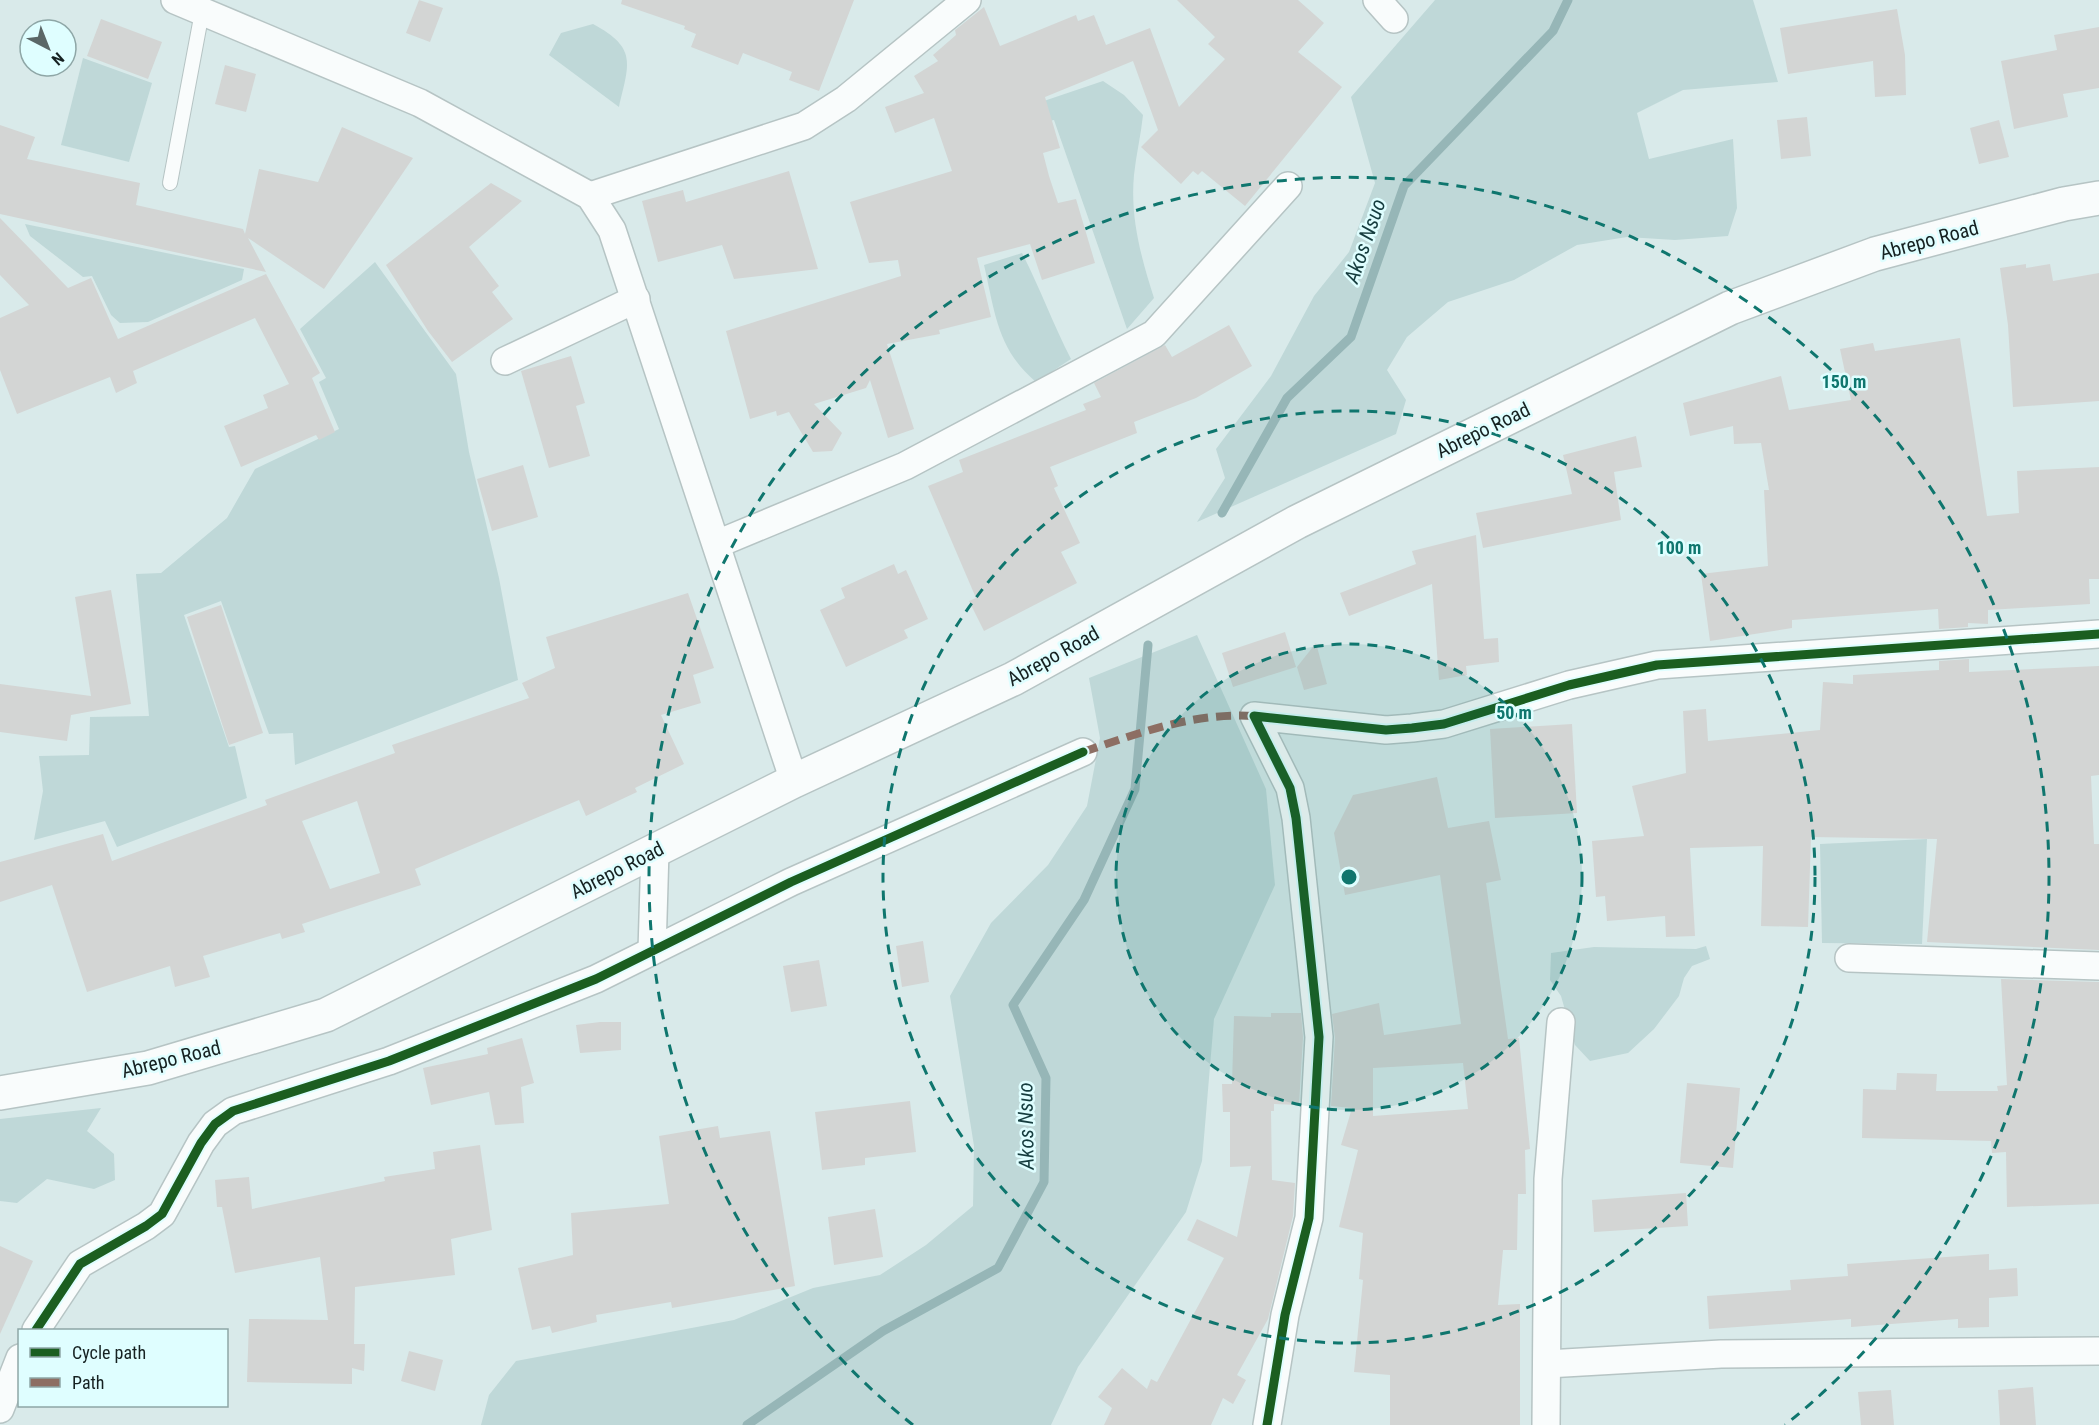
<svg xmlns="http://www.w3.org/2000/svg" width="2099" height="1425" font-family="'Roboto Condensed',sans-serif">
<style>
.green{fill:#bfd8d8}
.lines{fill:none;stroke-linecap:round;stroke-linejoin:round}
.stream{stroke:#96b6b7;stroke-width:9}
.building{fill:#d3d5d4;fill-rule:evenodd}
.service-casing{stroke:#b6c4c4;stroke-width:16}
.minor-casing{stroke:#b6c4c4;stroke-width:30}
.secondary-casing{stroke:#b6c4c4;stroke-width:36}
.service{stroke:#f9fcfc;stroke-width:14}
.minor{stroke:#f9fcfc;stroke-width:27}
.secondary{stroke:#f9fcfc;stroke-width:33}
.quiet{stroke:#8d6e63;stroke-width:8;stroke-dasharray:15 8;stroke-linecap:butt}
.cycleway-casing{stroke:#dffeff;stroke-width:13}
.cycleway{stroke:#1b5e20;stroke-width:9}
.ring{fill:none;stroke:#0f766e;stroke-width:3;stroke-dasharray:10 8}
.labels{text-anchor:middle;stroke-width:5;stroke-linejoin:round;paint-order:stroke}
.street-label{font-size:20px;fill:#152121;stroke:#dffeff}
.water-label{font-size:21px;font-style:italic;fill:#153c3e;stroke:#dffeff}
.centre{fill:#0f766e;stroke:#dffeff;stroke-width:3}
.ring-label{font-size:18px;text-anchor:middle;font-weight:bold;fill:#0f766e;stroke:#dffeff;stroke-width:5;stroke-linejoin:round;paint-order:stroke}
</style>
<rect width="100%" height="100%" fill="#d9eaea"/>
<g class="green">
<polygon points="1435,0 1753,0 1778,82 1683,90 1637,113 1649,159 1733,139 1737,208 1728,236 1675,240 1627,237 1577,245 1514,280 1448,302 1407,337 1387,370 1406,400 1396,434 1197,522 1225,478 1216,449 1271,376 1314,296 1349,252 1375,183 1351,97"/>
<path d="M 593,24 C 638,48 629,64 619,107 L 549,55 L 561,33 Z"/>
<polygon points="83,58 152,83 129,162 61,145"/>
<path d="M 1103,81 L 1124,95 L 1143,115 C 1141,135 1136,155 1134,175 C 1130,218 1141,257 1154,298 L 1127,329 L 1054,120 L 1045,122 L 1038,103 Z"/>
<polygon points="25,224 244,269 242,280 148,322 120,323 111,315 92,276 83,277 30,236"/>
<path d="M 1022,253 C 1040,288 1053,324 1071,359 L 1036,382 C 997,349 995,312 984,265 Z"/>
<polygon points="375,262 456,374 469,452 499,578 518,680 295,765 293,733 269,734 221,601 184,615 229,747 235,746 247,798 117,847 105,821 34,840 43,791 39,756 89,755 90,717 149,716 136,574 161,573 227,518 255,469 339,429 319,382 326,378 300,329"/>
<polygon points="1197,635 1266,789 1275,885 1214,1019 1202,1161 1186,1212 1078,1367 1051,1425 481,1425 489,1395 516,1361 734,1320 813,1288 880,1275 926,1245 973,1206 974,1146 950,996 991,923 1048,865 1087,806 1100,738 1089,678"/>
<polygon points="1927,839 1922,944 1822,943 1820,844"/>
<polygon points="1706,946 1710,959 1692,966 1684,978 1679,996 1654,1029 1628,1053 1590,1061 1575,1045 1561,996 1550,980 1551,953 1594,947 1696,949"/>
<polygon points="101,1108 87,1131 114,1154 115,1180 94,1189 47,1179 17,1203 0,1201 0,1119"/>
</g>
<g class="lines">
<g class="stream">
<polyline points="1222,513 1287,398 1351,337 1404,186 1553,31 1568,0"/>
<polyline points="747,1425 883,1331 998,1268 1044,1182 1046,1078 1013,1005 1084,900 1135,789 1148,645"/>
</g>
</g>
<g class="building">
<polygon points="419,0 443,8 430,42 406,33"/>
<polygon points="622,0 854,0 819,91 789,80 792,72 743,53 738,65 691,47 696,34 684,29 685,26 621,4"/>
<polygon points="1177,0 1298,0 1324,23 1298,52 1342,87 1245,206 1202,171 1198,175 1193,171 1181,184 1141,147 1158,130 1133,61 1045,97 1060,148 1043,153 1049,176 1058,203 1076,199 1095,263 1042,280 1030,244 977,258 991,317 939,330 940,334 887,344 914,429 888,438 870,380 866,388 814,404 842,433 832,451 813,452 789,412 777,416 776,411 750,419 726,331 901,276 898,260 869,263 850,202 952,171 934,118 895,133 885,107 924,93 914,76 938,61 933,55 956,35 955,30 984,7 1000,46 1076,15 1078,21 1094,15 1106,45 1150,28 1179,107 1225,59 1208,44 1215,37"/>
<polygon points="1897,9 1905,55 1906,95 1875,97 1873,61 1788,74 1780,28"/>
<polygon points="101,19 162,42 148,79 87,56"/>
<polygon points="2099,27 2099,88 2063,94 2068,117 2014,129 2001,61 2057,50 2054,35"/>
<polygon points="225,65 256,74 246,112 215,104"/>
<polygon points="1807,117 1811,156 1781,159 1777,120"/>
<polygon points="1999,120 2009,157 1979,164 1970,128"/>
<polygon points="0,125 35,137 27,159 140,183 136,205 243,229 245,234 259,169 318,182 342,127 413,158 324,289 248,238 266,272 0,214"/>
<polygon points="789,171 818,269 734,279 722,245 658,262 642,201 683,190 686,202"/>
<polygon points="491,183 522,201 469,247 499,286 492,292 513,319 452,362 428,331 386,265"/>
<polygon points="0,218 68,288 91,278 118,339 266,274 320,373 312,378 335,432 319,440 316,435 241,467 224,426 268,408 263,395 289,384 255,318 133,371 137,383 116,393 110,377 17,414 0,370 0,318 29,305 0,275"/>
<polygon points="2026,264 2026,268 2050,264 2053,281 2099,273 2099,401 2013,407 2008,325 2000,268"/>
<polygon points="1229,325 1252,366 1196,398 1134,422 1137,433 1050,467 1058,486 1054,488 1080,543 1061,552 1077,583 984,631 969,601 976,598 928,486 963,472 959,460 1086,410 1083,404 1101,397 1094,383 1165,345 1172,357"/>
<polygon points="1960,338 1987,516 2019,513 2017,471 2099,467 2099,579 2089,579 2090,604 1988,610 1988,624 1968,623 1968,627 1939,629 1938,609 1792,620 1792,628 1710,641 1701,574 1768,566 1764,490 1769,490 1761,443 1734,444 1733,426 1690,436 1683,403 1781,376 1789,410 1851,400 1840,349 1873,343 1875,351"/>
<polygon points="571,356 585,403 576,406 590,456 549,468 521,371"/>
<polygon points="1636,436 1642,467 1614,472 1621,520 1483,548 1476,513 1572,494 1563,455"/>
<polygon points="523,465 538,517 492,531 477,479"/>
<polygon points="1476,535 1484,639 1498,638 1499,662 1466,666 1467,675 1439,680 1432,584 1349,616 1340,593 1416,564 1412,551"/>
<polygon points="894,564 898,574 906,570 928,619 904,630 908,638 846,667 820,610 845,598 841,588"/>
<polygon points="111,590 131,704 71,715 67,741 0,732 0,684 91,696 75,597"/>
<path d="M 688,593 L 714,668 L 693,675 L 701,703 L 661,715 L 684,764 L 635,788 L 637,792 L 586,816 L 579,800 L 415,869 L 421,885 L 302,924 L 305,932 L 282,939 L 280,933 L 203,956 L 210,977 L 175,987 L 170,966 L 87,992 L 52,885 L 0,902 L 0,862 L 103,834 L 112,861 L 267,805 L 265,800 L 395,753 L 392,745 L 529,698 L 522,683 L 555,668 L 546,637 ZM 357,801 L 380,873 L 330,889 L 302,821 Z"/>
<polygon points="221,605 263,733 229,745 187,617"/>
<polygon points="1285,632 1296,667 1233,687 1222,653"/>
<polygon points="1316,643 1327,684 1304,690 1297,667"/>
<polygon points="1969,659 1969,672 2099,666 2099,775 2091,776 2094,844 2099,844 2099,950 1927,942 1937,839 1811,837 1808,927 1761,926 1763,846 1690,848 1695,936 1666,937 1665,916 1607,921 1605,896 1596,897 1592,841 1644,836 1632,786 1686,773 1683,711 1706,709 1708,741 1820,730 1823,682 1853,684 1853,675 1939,670 1939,661"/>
<polygon points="1572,724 1577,813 1495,818 1490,729"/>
<path d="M 1437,777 L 1448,828 L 1489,821 L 1501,880 L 1486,883 L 1508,1039 L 1519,1038 L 1530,1149 L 1525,1150 L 1526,1194 L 1518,1194 L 1517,1250 L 1503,1250 L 1498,1305 L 1520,1304 L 1520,1425 L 1390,1425 L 1390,1375 L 1354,1372 L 1363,1280 L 1359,1279 L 1363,1233 L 1339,1227 L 1358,1150 L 1341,1145 L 1352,1108 L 1331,1106 L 1335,1038 L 1332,1014 L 1379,1003 L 1384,1035 L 1461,1024 L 1440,875 L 1345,895 L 1334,833 L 1353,795 ZM 1463,1063 L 1468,1109 L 1373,1116 L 1373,1068 Z"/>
<polygon points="923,941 929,982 902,987 896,946"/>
<polygon points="819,960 827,1006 791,1012 783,966"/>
<polygon points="2001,979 2099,982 2099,1204 2007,1207 2006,1152 1992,1153 1991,1141 1862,1138 1863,1089 1896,1090 1897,1073 1937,1074 1936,1091 1998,1091 1997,1086 2007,1085"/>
<polygon points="1271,1013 1301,1013 1303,1037 1299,1105 1274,1104 1274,1111 1271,1111 1272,1180 1295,1183 1293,1216 1268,1319 1237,1375 1246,1380 1233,1404 1223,1398 1211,1425 1104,1425 1112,1408 1098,1397 1122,1368 1147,1389 1151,1379 1157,1382 1224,1258 1187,1240 1197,1219 1237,1237 1251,1166 1230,1167 1230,1112 1223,1112 1222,1084 1232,1084 1234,1016 1271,1017"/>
<polygon points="600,1022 621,1022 621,1050 580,1053 576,1025"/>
<polygon points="522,1038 534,1083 521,1087 524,1123 495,1125 489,1092 431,1105 423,1068 488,1054 487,1048"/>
<polygon points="1687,1083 1740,1088 1733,1168 1680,1163"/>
<polygon points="910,1101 916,1152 865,1158 865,1165 822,1170 815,1112"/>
<polygon points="718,1126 720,1138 770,1131 795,1286 672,1308 671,1302 596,1315 597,1322 552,1333 550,1326 532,1330 518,1268 573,1255 571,1213 669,1204 659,1136"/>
<polygon points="480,1145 492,1230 451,1239 455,1275 355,1287 354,1344 365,1344 364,1371 352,1368 352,1384 247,1382 249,1319 328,1320 320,1257 235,1273 222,1207 217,1207 215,1180 249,1177 252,1209 385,1181 384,1177 435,1169 433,1152"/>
<polygon points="1686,1193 1688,1226 1594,1232 1592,1200"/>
<polygon points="875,1209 883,1257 834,1265 828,1217"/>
<polygon points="0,1246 33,1261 0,1334"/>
<polygon points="1989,1254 1989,1270 2017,1268 2018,1296 1989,1298 1989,1327 1958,1328 1958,1319 1851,1327 1851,1319 1709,1329 1707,1296 1791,1290 1790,1280 1848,1276 1847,1264"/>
<polygon points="409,1351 443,1360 435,1391 401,1381"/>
<polygon points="2033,1387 2036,1425 2000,1425 1998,1390"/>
<polygon points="1891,1390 1894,1425 1861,1425 1858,1392"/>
</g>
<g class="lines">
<defs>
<polyline id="service" points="170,183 202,12"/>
<g id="minor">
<polyline points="175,0 420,103 590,196 612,230 794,781"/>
<polyline points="1377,0 1394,19"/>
<polyline points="590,196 804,126 846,99 967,0"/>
<polyline points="505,361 636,299"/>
<polyline points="717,544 905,466 1154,334 1288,186"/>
<polyline points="652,951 655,850"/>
<polyline points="1849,958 2099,966"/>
<polyline points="36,1330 80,1264 146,1226 162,1214 201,1143 215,1124 233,1111 389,1061 596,979 791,882 1083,752"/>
<polyline points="1547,1364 1721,1354 2099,1351"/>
<polyline points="0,1409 20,1358"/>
<polyline points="1267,1425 1285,1315 1309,1218 1319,1037 1296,818 1290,788 1254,716 1386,730 1412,728 1444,724 1569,685 1657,665 2099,634"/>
<polyline points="1546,1425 1548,1179 1561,1022"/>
</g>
<polyline id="secondary" points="0,1093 148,1068 326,1015 794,781 1013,679 1297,522 1730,308 1875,254 2064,204 2099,198"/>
</defs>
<use href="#service" class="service-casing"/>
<use href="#minor" class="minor-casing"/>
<use href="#secondary" class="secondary-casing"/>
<use href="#service" class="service"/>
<use href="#minor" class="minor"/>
<use href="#secondary" class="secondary"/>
<path class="quiet" d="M 1083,752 C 1139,733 1195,712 1254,716"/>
<defs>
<g id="cycleway">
<polyline points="36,1330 80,1264 146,1226 162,1214 201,1143 215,1124 233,1111 389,1061 596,979 791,882 1083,752"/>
<polyline points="1267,1425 1285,1315 1309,1218 1319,1037 1296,818 1290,788 1254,716 1386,730 1412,728 1444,724 1569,685 1657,665 2099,634"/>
</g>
</defs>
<use href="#cycleway" class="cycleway-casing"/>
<use href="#cycleway" class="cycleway"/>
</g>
<circle cx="1349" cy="877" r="233" fill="#0f766e" fill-opacity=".12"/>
<g class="ring">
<circle cx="1349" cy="877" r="233"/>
<circle cx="1349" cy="877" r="466"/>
<path d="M913 1425A700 700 0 1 1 1785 1425"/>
</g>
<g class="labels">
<g class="street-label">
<text transform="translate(1929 240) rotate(-15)" y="7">Abrepo Road</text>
<text transform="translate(1483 430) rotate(-26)" y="7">Abrepo Road</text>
<text transform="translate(1053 656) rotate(-29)" y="7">Abrepo Road</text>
<text transform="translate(617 870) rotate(-27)" y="7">Abrepo Road</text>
<text transform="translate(171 1059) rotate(-14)" y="7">Abrepo Road</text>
</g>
<g class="water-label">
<text transform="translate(1365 241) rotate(-71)" y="7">Akos Nsuo</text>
<text transform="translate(1026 1126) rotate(-91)" y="7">Akos Nsuo</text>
</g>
</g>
<circle cx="1349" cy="877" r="9" class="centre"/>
<g class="ring-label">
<text x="1844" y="388">150 m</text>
<text x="1679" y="554">100 m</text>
<text x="1514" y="719">50 m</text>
</g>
<rect x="18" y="1329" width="210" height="78" fill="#dffeff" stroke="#8ea6a6" stroke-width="1.5"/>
<rect x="30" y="1348" width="30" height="9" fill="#1b5e20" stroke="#8ea6a6" stroke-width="1.5"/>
<text x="72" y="1359" font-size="18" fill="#152121">Cycle path</text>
<rect x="30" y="1378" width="30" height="9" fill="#8d6e63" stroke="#8ea6a6" stroke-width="1.5"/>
<text x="72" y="1389" font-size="18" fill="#152121">Path</text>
<g transform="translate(48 48) rotate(138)"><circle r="28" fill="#dffeff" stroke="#8ea6a6" stroke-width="1.5"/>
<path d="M0-4.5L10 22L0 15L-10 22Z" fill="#5a6767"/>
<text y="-9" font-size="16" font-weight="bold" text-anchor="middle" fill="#152121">N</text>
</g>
</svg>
